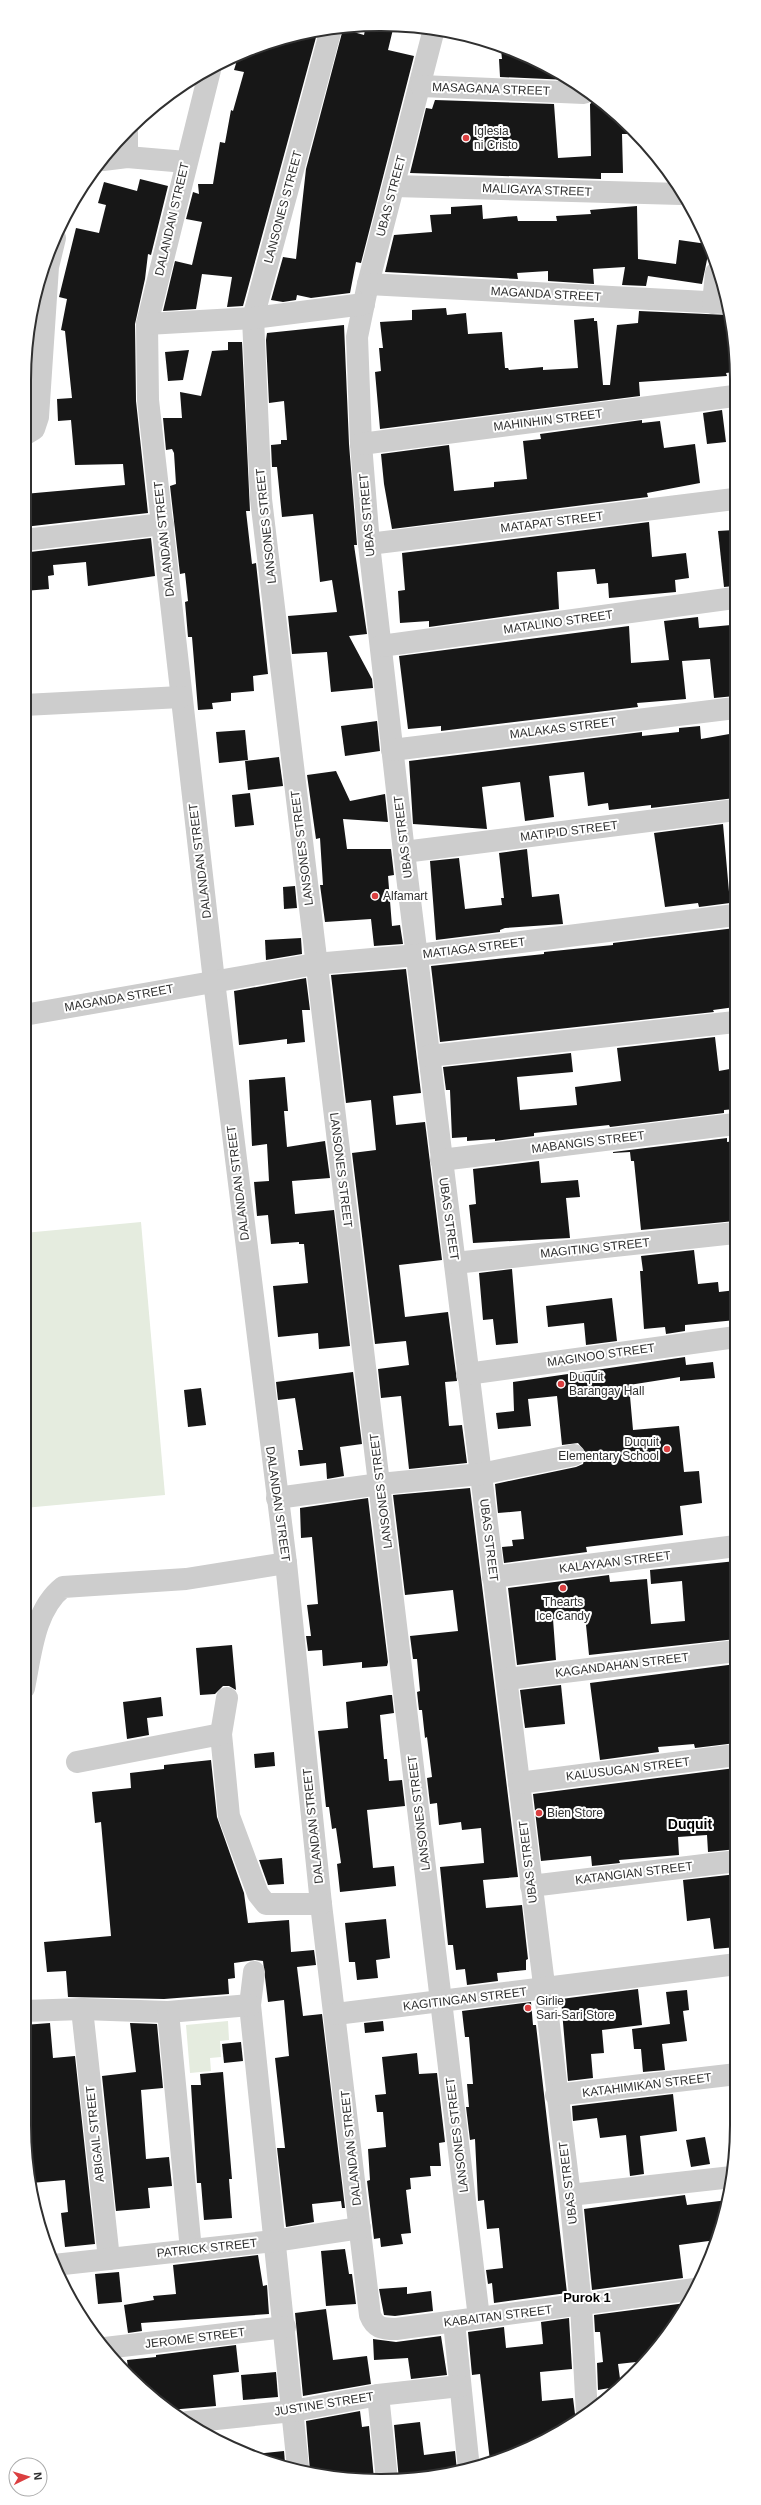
<svg xmlns="http://www.w3.org/2000/svg" width="761" height="2505" font-family="Arial,sans-serif">
<style>
.green{fill:#e5ecdf}
.building{fill:#171717}
.lines{fill:none;stroke-linecap:round;stroke-linejoin:round}
.minor{stroke:#cdcdcd;stroke-width:22}
.poi-dot{fill:#db3f40;stroke:#fff;stroke-width:1.5}
.labels{text-anchor:middle;stroke-width:4;stroke-linejoin:round;paint-order:stroke}
.street-label{font-size:12px;fill:#303030;stroke:#fff}
.poi-label{font-size:12px;fill:#303030;stroke:#fff;text-anchor:start}
.neighbourhood-label{font-size:13px;font-weight:bold;fill:#000;stroke:#fff}
.quarter-label{font-size:14px;font-weight:bold;fill:#000;stroke:#fff}
.rim{fill:none;stroke:#303030;stroke-width:2}
</style>
<rect width="100%" height="100%" fill="#fff"/>
<g class="green">
<polygon points="141,1222 165,1495 24,1508 24,1233"/>
<polygon points="228,2021 229,2040 220,2041 221,2057 210,2058 211,2071 190,2073 186,2025"/>
</g>
<g class="building">
<polygon points="381,24 394,25 388,50 414,56 361,263 356,262 350,293 311,298 297,295 296,300 283,302 271,300 283,257 296,259 306,169 343,29 364,35 366,25"/>
<polygon points="318,30 243,306 227,307 232,277 202,274 196,309 163,311 175,261 192,265 202,222 186,219 193,192 199,194 198,184 213,184 220,142 225,143 231,110 233,111 244,72 234,70 239,54"/>
<polygon points="501,50 559,72 569,80 500,77 499,59 502,59"/>
<polygon points="435,100 554,104 558,158 591,156 590,104 594,101 635,134 622,134 623,173 601,173 601,179 410,173 426,108 432,109"/>
<polygon points="140,179 168,186 151,255 148,254 145,279 135,324 136,401 148,513 24,527 24,494 125,485 123,464 75,465 71,420 58,421 57,399 72,398 65,331 61,330 67,299 59,297 76,228 99,233 106,205 98,203 104,182 137,191"/>
<polygon points="482,205 483,219 517,216 518,221 557,221 556,216 591,214 590,210 637,206 638,259 676,264 679,240 707,244 709,250 702,284 648,276 646,286 622,285 625,267 593,269 594,284 548,281 548,271 517,273 518,279 385,272 394,235 432,232 430,215 451,214 451,207"/>
<polygon points="446,308 447,315 466,313 468,334 502,332 505,368 508,368 509,370 543,367 543,370 578,368 574,320 594,318 594,321 597,321 603,385 610,385 617,325 638,323 639,311 728,315 734,334 734,372 726,373 727,376 639,382 640,396 380,429 375,372 381,371 379,348 383,348 380,322 412,320 412,310"/>
<polygon points="344,325 349,444 357,545 354,545 367,634 349,636 372,679 373,688 331,692 327,652 292,654 288,616 337,612 332,580 320,582 313,514 282,517 277,467 272,467 271,445 281,444 281,440 287,440 284,401 269,403 266,340 267,333"/>
<polygon points="228,342 242,342 250,511 246,511 252,564 256,563 268,674 253,676 254,691 231,693 231,701 212,703 213,709 198,710 192,637 188,637 185,602 188,601 185,573 180,574 170,486 176,484 174,453 172,449 166,450 163,418 182,418 180,392 201,396 212,351 228,350"/>
<polygon points="189,350 183,380 168,381 165,352"/>
<polygon points="722,410 726,442 707,444 703,413"/>
<polygon points="642,420 642,423 660,421 664,448 695,444 700,483 647,493 648,497 392,529 384,484 381,454 449,445 454,491 494,487 494,482 527,479 523,441 541,439 540,434"/>
<polygon points="649,522 652,557 686,553 689,578 675,580 676,592 609,598 608,583 597,584 595,569 557,572 559,609 429,627 429,621 400,623 398,591 405,590 402,553"/>
<polygon points="734,530 734,586 724,587 718,531"/>
<polygon points="151,538 155,576 88,586 86,562 53,565 54,575 48,576 49,589 24,591 24,565 31,565 30,552"/>
<polygon points="698,617 699,628 731,625 735,662 735,696 714,698 710,659 682,661 686,699 637,703 638,707 441,731 441,726 408,729 399,656 629,626 631,663 669,660 664,621"/>
<polygon points="377,721 380,751 345,756 341,726"/>
<polygon points="700,726 701,739 735,733 735,798 651,808 651,805 609,810 608,803 588,806 584,772 549,776 554,817 525,821 520,782 482,787 487,829 413,824 409,761 642,732 642,736 679,732 679,728"/>
<polygon points="245,730 248,760 219,763 216,732"/>
<polygon points="279,757 283,786 248,790 245,761"/>
<polygon points="336,771 350,801 385,794 388,822 343,819 347,849 391,849 394,875 388,876 392,926 400,925 403,944 374,946 371,919 325,922 320,885 323,885 320,838 316,839 307,775"/>
<polygon points="250,793 254,825 235,827 232,795"/>
<polygon points="723,824 730,903 699,907 698,903 665,907 654,833"/>
<polygon points="527,849 532,897 559,894 563,924 505,928 500,930 500,932 436,940 430,861 459,858 465,909 502,905 501,898 504,898 499,853"/>
<polygon points="295,886 297,908 284,909 283,887"/>
<polygon points="735,928 735,1007 713,1010 714,1012 440,1042 431,966 544,954 544,952 613,945 613,943"/>
<polygon points="301,938 302,954 266,960 265,940"/>
<polygon points="406,969 421,1093 393,1096 396,1125 425,1122 442,1260 399,1265 405,1317 448,1312 457,1381 445,1382 449,1426 462,1425 467,1463 409,1469 401,1396 381,1398 378,1369 409,1365 406,1341 375,1344 352,1153 376,1150 371,1100 346,1103 331,975"/>
<polygon points="306,978 310,1010 302,1010 305,1042 287,1044 287,1039 239,1045 234,991"/>
<polygon points="715,1037 719,1071 735,1068 735,1109 724,1110 724,1113 610,1127 609,1125 534,1133 534,1136 495,1141 495,1139 467,1141 467,1137 452,1138 450,1090 446,1090 443,1067 571,1053 573,1072 517,1077 520,1110 577,1105 575,1087 621,1081 617,1048"/>
<polygon points="285,1077 288,1111 284,1111 287,1147 325,1141 330,1178 292,1181 295,1214 334,1210 350,1346 319,1349 318,1333 278,1337 273,1286 308,1283 304,1244 299,1244 299,1242 271,1244 268,1215 257,1216 254,1182 269,1181 267,1144 252,1146 249,1080"/>
<polygon points="727,1138 727,1142 735,1141 735,1167 733,1167 735,1221 641,1230 634,1161 631,1161 630,1152 613,1153 613,1152"/>
<polygon points="539,1161 541,1183 578,1180 580,1197 566,1198 570,1238 473,1243 469,1205 476,1204 473,1169"/>
<polygon points="694,1250 698,1284 718,1282 719,1292 736,1290 736,1320 685,1325 685,1331 666,1334 665,1327 644,1329 640,1271 643,1271 641,1256"/>
<polygon points="512,1269 518,1343 496,1345 493,1319 483,1320 479,1273"/>
<polygon points="612,1298 617,1341 586,1345 584,1323 548,1327 546,1306"/>
<polygon points="685,1357 686,1365 713,1362 715,1378 680,1381 680,1377 629,1385 633,1430 679,1426 684,1472 699,1471 702,1503 680,1506 683,1535 586,1547 587,1552 504,1563 502,1547 513,1546 512,1540 524,1539 521,1511 498,1513 495,1484 576,1467 583,1464 586,1453 578,1443 562,1445 557,1396 528,1399 531,1426 498,1429 496,1413 514,1411 513,1382"/>
<polygon points="353,1372 362,1444 340,1447 344,1476 327,1479 326,1463 300,1466 298,1450 303,1450 295,1398 278,1400 276,1382"/>
<polygon points="201,1388 206,1425 188,1427 184,1390"/>
<polygon points="470,1488 518,1877 483,1880 486,1908 522,1905 528,1959 526,1960 526,1970 497,1973 498,1981 467,1985 465,1969 456,1970 453,1945 448,1945 440,1867 484,1863 481,1828 462,1830 461,1822 439,1825 437,1803 430,1804 427,1778 432,1777 427,1737 425,1738 422,1710 419,1710 417,1692 420,1691 417,1659 413,1659 410,1636 458,1631 453,1590 405,1595 393,1495"/>
<polygon points="368,1498 388,1662 387,1666 362,1668 362,1662 323,1666 322,1650 308,1651 306,1636 311,1636 307,1605 318,1604 312,1537 301,1538 300,1508"/>
<polygon points="736,1561 736,1639 589,1655 585,1615 553,1619 556,1660 517,1665 508,1588 609,1575 610,1582 647,1579 651,1624 685,1621 682,1581 651,1584 650,1570"/>
<polygon points="232,1645 236,1690 229,1686 223,1686 215,1694 200,1695 196,1648"/>
<polygon points="736,1664 736,1743 695,1748 694,1744 658,1747 659,1752 600,1760 590,1683"/>
<polygon points="561,1685 565,1724 525,1728 520,1690"/>
<polygon points="389,1695 392,1695 394,1713 380,1715 384,1759 387,1759 389,1781 402,1780 405,1806 367,1810 373,1868 394,1866 396,1886 340,1892 337,1864 341,1863 336,1828 332,1829 329,1807 326,1807 318,1731 348,1728 346,1702"/>
<polygon points="161,1697 163,1716 147,1718 149,1735 127,1739 123,1702"/>
<polygon points="274,1752 275,1766 255,1768 254,1754"/>
<polygon points="211,1760 217,1817 244,1893 248,1923 289,1920 291,1952 314,1950 316,1965 297,1967 303,2016 322,2014 345,2208 342,2208 341,2201 312,2204 314,2222 286,2227 277,2148 285,2148 275,2058 289,2056 284,2000 268,2002 263,1961 255,1960 234,1963 235,1978 228,1979 229,1994 164,1999 68,1997 66,1971 47,1972 44,1942 111,1936 101,1822 95,1823 92,1792 131,1788 130,1773 164,1769 164,1765"/>
<polygon points="735,1768 737,1849 708,1852 707,1835 678,1837 679,1855 619,1860 620,1863 592,1866 591,1856 541,1861 533,1794"/>
<polygon points="282,1858 284,1884 268,1885 259,1860"/>
<polygon points="737,1874 737,1947 714,1949 710,1918 687,1921 683,1880"/>
<polygon points="386,1919 390,1958 376,1960 378,1978 357,1980 355,1962 349,1962 345,1923"/>
<polygon points="638,1989 642,2025 602,2030 604,2053 591,2054 593,2078 568,2081 561,1999"/>
<polygon points="687,1990 689,2010 683,2011 687,2041 662,2044 665,2070 643,2072 641,2049 634,2049 632,2029 670,2024 666,1992"/>
<polygon points="531,2002 533,2025 536,2025 567,2293 494,2303 492,2283 488,2284 486,2270 503,2268 499,2228 487,2229 484,2200 478,2201 475,2139 470,2140 466,2107 469,2107 467,2084 473,2084 469,2037 465,2037 462,2011"/>
<polygon points="383,2021 384,2031 365,2033 364,2023"/>
<polygon points="50,2023 53,2058 75,2056 95,2244 65,2247 61,2213 68,2212 65,2180 31,2183 24,2114 24,2025"/>
<polygon points="130,2023 157,2024 163,2088 141,2090 146,2159 169,2157 172,2186 148,2188 150,2208 116,2211 102,2076 136,2072"/>
<polygon points="241,2042 243,2061 224,2063 222,2044"/>
<polygon points="417,2053 419,2074 437,2073 445,2142 439,2143 441,2166 430,2166 431,2176 410,2178 411,2189 406,2190 411,2233 401,2234 403,2244 381,2247 380,2238 374,2239 367,2181 370,2180 368,2149 386,2147 383,2112 377,2112 375,2095 386,2094 382,2057"/>
<polygon points="223,2072 232,2179 229,2179 232,2218 204,2220 201,2183 197,2183 191,2085 201,2085 200,2074"/>
<polygon points="673,2094 677,2131 640,2136 644,2174 630,2176 626,2135 600,2138 597,2118 573,2121 572,2106"/>
<polygon points="705,2137 710,2164 691,2167 686,2140"/>
<polygon points="685,2195 687,2205 728,2200 716,2240 679,2245 683,2278 592,2290 584,2209"/>
<polygon points="345,2249 349,2274 352,2274 356,2304 326,2306 321,2251"/>
<polygon points="258,2255 263,2286 267,2285 269,2314 141,2323 142,2331 128,2333 124,2305 154,2300 153,2296 176,2294 173,2265"/>
<polygon points="119,2272 122,2302 98,2304 95,2274"/>
<polygon points="407,2287 407,2294 431,2291 433,2311 395,2316 384,2315 379,2289"/>
<polygon points="686,2303 677,2323 645,2361 618,2364 621,2386 598,2390 597,2363 603,2362 600,2332 595,2332 594,2315"/>
<polygon points="326,2309 333,2360 367,2356 371,2384 303,2396 295,2313"/>
<polygon points="569,2318 572,2369 540,2372 542,2401 573,2398 576,2422 490,2461 480,2374 472,2375 468,2332 504,2327 506,2348 543,2344 541,2322"/>
<polygon points="441,2336 447,2375 411,2379 408,2358 374,2360 373,2339 396,2342"/>
<polygon points="236,2345 239,2372 213,2375 216,2406 169,2410 129,2375 127,2360 156,2357 156,2355"/>
<polygon points="276,2372 278,2397 243,2400 241,2375"/>
<polygon points="360,2411 362,2427 369,2426 374,2479 334,2478 310,2471 306,2421"/>
<polygon points="420,2422 424,2455 455,2451 457,2471 399,2480 394,2425"/>
<polygon points="284,2451 285,2463 255,2454"/>
</g>
<g class="lines">
<g class="minor">
<polyline points="331,29 253,318 261,499 479,2318"/>
<polyline points="434,29 368,284 357,337 361,444 369,544 404,852 570,2195 581,2306 587,2414"/>
<path d="M 210,70 L 147,324 L 148,400 L 214,981 L 286,1563 L 321,1904 L 370,2315 C 375,2328 382,2329 396,2329 L 695,2289"/>
<polyline points="421,86 584,93"/>
<polyline points="127,131 127,157"/>
<polyline points="103,160 127,157 186,162"/>
<polyline points="394,186 681,194"/>
<polyline points="368,284 725,303"/>
<polyline points="713,303 716,273"/>
<polyline points="147,324 253,318 364,304"/>
<polyline points="24,435 34,429 38,417 48,267 55,238"/>
<polyline points="361,444 734,396"/>
<polyline points="24,540 163,524"/>
<polyline points="369,544 734,499"/>
<polyline points="381,646 734,598"/>
<polyline points="24,705 181,697"/>
<polyline points="392,750 735,708"/>
<polyline points="404,852 735,810"/>
<polyline points="24,1015 315,964 418,955 735,915"/>
<polyline points="429,1056 735,1022"/>
<polyline points="441,1160 735,1124"/>
<polyline points="455,1263 735,1233"/>
<polyline points="467,1374 736,1337"/>
<polyline points="277,1498 380,1484 481,1474 574,1455"/>
<polyline points="493,1577 736,1546"/>
<polyline points="507,1679 736,1651"/>
<path d="M 24,1688 C 31,1654 34,1610 63,1587 L 186,1579 L 286,1563"/>
<polyline points="227,1698 221,1734 229,1816 258,1894 266,1904 321,1904"/>
<polyline points="77,1762 221,1734"/>
<polyline points="519,1783 736,1755"/>
<polyline points="531,1886 737,1861"/>
<polyline points="254,1972 250,2005 298,2467"/>
<polyline points="82,2009 109,2259"/>
<polyline points="24,2011 82,2009 168,2012 250,2005"/>
<polyline points="168,2012 191,2250"/>
<polyline points="336,2014 737,1964"/>
<polyline points="556,2095 737,2074"/>
<polyline points="570,2195 732,2177"/>
<polyline points="54,2265 274,2241 360,2228"/>
<polyline points="454,2322 469,2469"/>
<polyline points="105,2348 285,2327"/>
<polyline points="378,2395 387,2480"/>
<polyline points="187,2422 293,2411 378,2395 460,2386"/>
</g>
</g>
<g class="poi-dot">
<circle cx="466" cy="138" r="4"/>
<circle cx="375" cy="896" r="4"/>
<circle cx="561" cy="1384" r="4"/>
<circle cx="667" cy="1449" r="4"/>
<circle cx="563" cy="1588" r="4"/>
<circle cx="539" cy="1813" r="4"/>
<circle cx="528" cy="2008" r="4"/>
</g>
<g class="labels">
<g class="street-label">
<text transform="translate(491 89) rotate(2)" y="4">MASAGANA STREET</text>
<text transform="translate(537 190) rotate(2)" y="4">MALIGAYA STREET</text>
<text transform="translate(391 196) rotate(-75)" y="4">UBAS STREET</text>
<text transform="translate(283 207) rotate(-75)" y="4">LANSONES STREET</text>
<text transform="translate(172 219) rotate(-77)" y="4">DALANDAN STREET</text>
<text transform="translate(546 294) rotate(3)" y="4">MAGANDA STREET</text>
<text transform="translate(548 420) rotate(-7)" y="4">MAHINHIN STREET</text>
<text transform="translate(367 515) rotate(-95)" y="4">UBAS STREET</text>
<text transform="translate(552 522) rotate(-7)" y="4">MATAPAT STREET</text>
<text transform="translate(266 526) rotate(-96)" y="4">LANSONES STREET</text>
<text transform="translate(164 539) rotate(-96)" y="4">DALANDAN STREET</text>
<text transform="translate(558 622) rotate(-8)" y="4">MATALINO STREET</text>
<text transform="translate(563 728) rotate(-7)" y="4">MALAKAS STREET</text>
<text transform="translate(569 831) rotate(-7)" y="4">MATIPID STREET</text>
<text transform="translate(403 837) rotate(-97)" y="4">UBAS STREET</text>
<text transform="translate(302 848) rotate(-97)" y="4">LANSONES STREET</text>
<text transform="translate(200 861) rotate(-97)" y="4">DALANDAN STREET</text>
<text transform="translate(474 948) rotate(-7)" y="4">MATIAGA STREET</text>
<text transform="translate(119 998) rotate(-10)" y="4">MAGANDA STREET</text>
<text transform="translate(588 1142) rotate(-7)" y="4">MABANGIS STREET</text>
<text transform="translate(341 1170) rotate(83)" y="4">LANSONES STREET</text>
<text transform="translate(238 1183) rotate(-97)" y="4">DALANDAN STREET</text>
<text transform="translate(449 1219) rotate(82)" y="4">UBAS STREET</text>
<text transform="translate(595 1248) rotate(-6)" y="4">MAGITING STREET</text>
<text transform="translate(601 1355) rotate(-8)" y="4">MAGINOO STREET</text>
<text transform="translate(381 1491) rotate(-97)" y="4">LANSONES STREET</text>
<text transform="translate(278 1504) rotate(82)" y="4">DALANDAN STREET</text>
<text transform="translate(489 1540) rotate(83)" y="4">UBAS STREET</text>
<text transform="translate(615 1562) rotate(-7)" y="4">KALAYAAN STREET</text>
<text transform="translate(622 1665) rotate(-7)" y="4">KAGANDAHAN STREET</text>
<text transform="translate(628 1769) rotate(-7)" y="4">KALUSUGAN STREET</text>
<text transform="translate(419 1813) rotate(-97)" y="4">LANSONES STREET</text>
<text transform="translate(313 1826) rotate(-96)" y="4">DALANDAN STREET</text>
<text transform="translate(528 1862) rotate(-97)" y="4">UBAS STREET</text>
<text transform="translate(634 1873) rotate(-7)" y="4">KATANGIAN STREET</text>
<text transform="translate(465 1999) rotate(-7)" y="4">KAGITINGAN STREET</text>
<text transform="translate(647 2085) rotate(-7)" y="4">KATAHIMIKAN STREET</text>
<text transform="translate(95 2134) rotate(-96)" y="4">ABIGAIL STREET</text>
<text transform="translate(457 2135) rotate(-97)" y="4">LANSONES STREET</text>
<text transform="translate(351 2148) rotate(-96)" y="4">DALANDAN STREET</text>
<text transform="translate(568 2183) rotate(-97)" y="4">UBAS STREET</text>
<text transform="translate(207 2248) rotate(-6)" y="4">PATRICK STREET</text>
<text transform="translate(498 2316) rotate(-7)" y="4">KABAITAN STREET</text>
<text transform="translate(195 2338) rotate(-7)" y="4">JEROME STREET</text>
<text transform="translate(324 2404) rotate(-9)" y="4">JUSTINE STREET</text>
</g>
<g class="poi-label">
<text x="474" y="135">Iglesia<tspan x="474" dy="14">ni Cristo</tspan></text>
<text x="383" y="900">Alfamart</text>
<text x="569" y="1381">Duquit<tspan x="569" dy="14">Barangay Hall</tspan></text>
<text x="659" y="1446" text-anchor="end">Duquit<tspan x="659" dy="14">Elementary School</tspan></text>
<text x="563" y="1606" text-anchor="middle">Thearts<tspan x="563" dy="14">Ice Candy</tspan></text>
<text x="547" y="1817">Bien Store</text>
<text x="536" y="2005">Girlie<tspan x="536" dy="14">Sari-Sari Store</tspan></text>
</g>
<g class="neighbourhood-label">
<text x="587" y="2302">Purok 1</text>
</g>
<g class="quarter-label">
<text x="690" y="1829">Duquit</text>
</g>
</g>
<path d="M0 0H761V2505H0ZM380 31H381A349 349 0 0 1 730 380V2125A349 349 0 0 1 381 2474H380A349 349 0 0 1 31 2125V380A349 349 0 0 1 380 31Z" fill="#fff" fill-rule="evenodd"/>
<path class="rim" d="M380 31H381A349 349 0 0 1 730 380V2125A349 349 0 0 1 381 2474H380A349 349 0 0 1 31 2125V380A349 349 0 0 1 380 31Z"/>
<g transform="translate(28 2477) rotate(85)"><circle r="19" fill="#ffffff" stroke="#acacac"/>
<path d="M0-3L7 15L0 10L-7 15Z" fill="#db3f40"/>
<text y="-6" font-size="11" font-weight="bold" text-anchor="middle" fill="#303030">N</text>
</g>
</svg>
